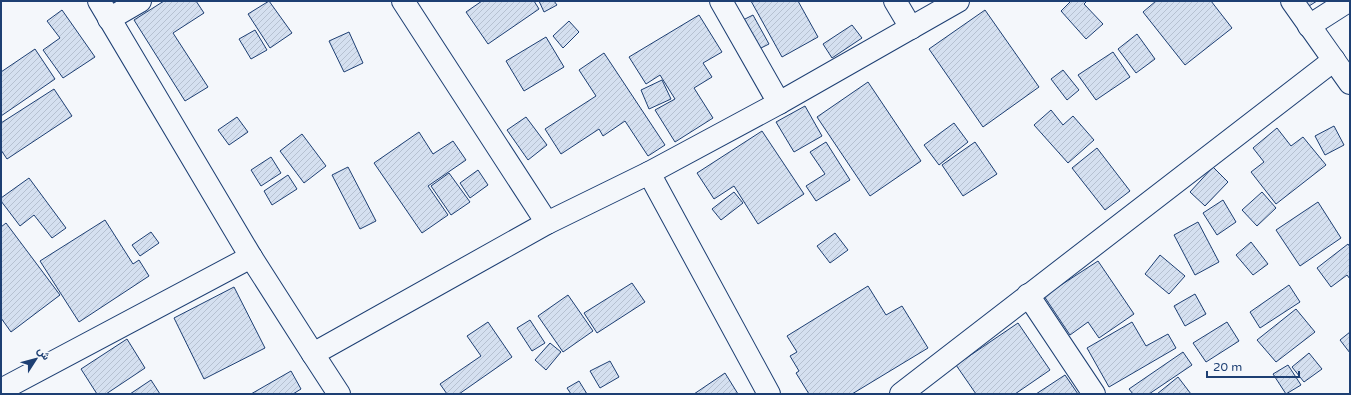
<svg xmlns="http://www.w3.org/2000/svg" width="1351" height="395" font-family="'Varela Round',Vazirmatn,sans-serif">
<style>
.building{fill:url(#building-hatch);stroke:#1d3f73}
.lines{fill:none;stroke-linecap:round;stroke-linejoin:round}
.minor-casing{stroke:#1d3f73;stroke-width:24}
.minor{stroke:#f4f7fb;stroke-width:22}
</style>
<defs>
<pattern id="building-hatch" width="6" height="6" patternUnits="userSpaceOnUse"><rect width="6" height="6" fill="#d5e0f0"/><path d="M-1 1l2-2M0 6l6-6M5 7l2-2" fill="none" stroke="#b6c1d1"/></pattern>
</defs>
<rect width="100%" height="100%" fill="#f4f7fb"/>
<g class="building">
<polygon points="164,1 196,1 204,13 173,33 208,87 185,101 134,20"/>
<polygon points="269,1 292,33 270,48 248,14"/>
<polygon points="482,1 534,1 539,9 488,44 466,12"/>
<polygon points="539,1 554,1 557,5 544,12"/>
<polygon points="751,1 798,1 818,37 782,57"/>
<polygon points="1071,1 1087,1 1084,4 1103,24 1086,39 1061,11"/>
<polygon points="1156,1 1211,1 1232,28 1185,65 1143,12"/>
<polygon points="1305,1 1317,1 1309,6"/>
<polygon points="62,10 95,57 63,78 43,50 60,38 47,21"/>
<polygon points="985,10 1039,87 983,127 929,49"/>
<polygon points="699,15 722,52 703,63 712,77 694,88 713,118 675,142 655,110 675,99 660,75 646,84 629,57"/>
<polygon points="753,15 769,44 759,49 743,20"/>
<polygon points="569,21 579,32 563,48 553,36"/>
<polygon points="852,25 862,38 832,58 823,44"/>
<polygon points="255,30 267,50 251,59 239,39"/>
<polygon points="349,32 363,63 344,72 329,41"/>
<polygon points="1137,34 1155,59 1136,73 1118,49"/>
<polygon points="546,37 564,67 524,91 506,61"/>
<polygon points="35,49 55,79 1,116 1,72"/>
<polygon points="1113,52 1130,77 1096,100 1078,75"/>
<polygon points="604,53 665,145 648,156 625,121 603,136 599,129 561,154 545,129 596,96 579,70"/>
<polygon points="1063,70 1079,90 1067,100 1051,79"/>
<polygon points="662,80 671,99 649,109 641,90"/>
<polygon points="868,82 921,161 870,196 817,117"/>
<polygon points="54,89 72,116 7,159 1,150 1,123"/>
<polygon points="805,106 822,136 794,152 776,122"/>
<polygon points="1051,110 1063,125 1073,116 1094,140 1068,163 1034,125"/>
<polygon points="237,117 248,132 229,145 218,130"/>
<polygon points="526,117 547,145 528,160 507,130"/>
<polygon points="954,123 968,142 939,165 924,145"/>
<polygon points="1334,126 1344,145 1325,155 1315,136"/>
<polygon points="1277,128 1291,146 1303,137 1326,165 1276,204 1251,172 1264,162 1253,148"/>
<polygon points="762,131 804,194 758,224 734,186 714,199 697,173"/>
<polygon points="419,132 433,154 453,141 466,160 428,186 448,215 422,233 374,163"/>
<polygon points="302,134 326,166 304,183 280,151"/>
<polygon points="826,142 850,180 816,201 806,186 825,174 810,152"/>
<polygon points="975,142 997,174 963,196 942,165"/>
<polygon points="1097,148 1130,191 1105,210 1072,168"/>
<polygon points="271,157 281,173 261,186 251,170"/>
<polygon points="348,167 376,221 360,229 332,175"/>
<polygon points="1213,167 1228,182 1205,206 1190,192"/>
<polygon points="478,170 488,185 470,198 460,183"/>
<polygon points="449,173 470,202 451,215 431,186"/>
<polygon points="288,175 297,189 272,205 264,191"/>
<polygon points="29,178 66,228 52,238 34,215 20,226 1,201 1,198"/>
<polygon points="734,192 743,203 721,220 712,209"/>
<polygon points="1262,192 1276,208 1257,226 1242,210"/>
<polygon points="1223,200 1236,222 1217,235 1203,213"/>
<polygon points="1318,202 1341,238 1300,266 1276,230"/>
<polygon points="105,220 133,264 139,260 149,276 79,322 40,261"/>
<polygon points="1198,222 1219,262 1195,275 1174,235"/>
<polygon points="6,223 60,295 11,332 1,318 1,227"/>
<polygon points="151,232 159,243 140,256 132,245"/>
<polygon points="835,233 848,250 830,263 817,246"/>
<polygon points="1251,242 1268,264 1253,275 1236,255"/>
<polygon points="1348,244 1350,247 1350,279 1347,275 1331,287 1317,268"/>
<polygon points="1160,255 1185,276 1169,294 1145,274"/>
<polygon points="1098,261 1134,314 1099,338 1088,322 1070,335 1044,296"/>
<polygon points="632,283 645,302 597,333 584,313"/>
<polygon points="1289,285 1300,302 1260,328 1250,312"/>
<polygon points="868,286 886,315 902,306 928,348 852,394 809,394 796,373 799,371 790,356 797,352 787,336"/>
<polygon points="234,287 265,348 204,379 174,318"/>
<polygon points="1195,294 1206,314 1185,326 1174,306"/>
<polygon points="568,295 593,331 563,352 538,316"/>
<polygon points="1296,309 1315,332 1276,362 1257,340"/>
<polygon points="530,320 545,343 532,351 517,328"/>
<polygon points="488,322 512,357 459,394 447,394 440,384 481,356 467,336"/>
<polygon points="1132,322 1146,346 1168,334 1176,348 1109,387 1087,348"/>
<polygon points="1227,322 1239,341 1206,362 1193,343"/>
<polygon points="1018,323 1050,370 1015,394 976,394 956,365"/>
<polygon points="1350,332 1350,353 1340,340"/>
<polygon points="127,339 145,368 106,394 97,394 81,369"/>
<polygon points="550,343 561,352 546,370 535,360"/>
<polygon points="1183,352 1192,365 1149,394 1133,394 1129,389"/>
<polygon points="1309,353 1322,369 1304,382 1292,367"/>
<polygon points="610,361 619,377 600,388 590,371"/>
<polygon points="1288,365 1301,385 1286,394 1273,374"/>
<polygon points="291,371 301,389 293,394 251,394"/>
<polygon points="725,373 738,394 694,394"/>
<polygon points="1065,375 1078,394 1036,394"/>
<polygon points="1178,377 1191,394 1157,394"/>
<polygon points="151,380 160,394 130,394"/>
<polygon points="579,381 587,394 571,394 567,388"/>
</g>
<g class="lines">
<defs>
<g id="minor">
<polyline points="99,1 251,257 313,354"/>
<polyline points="403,1 547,223"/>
<polyline points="721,1 779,103"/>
<polyline points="895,1 911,28"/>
<polyline points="1292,1 1350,83"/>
<polyline points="109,19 140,1"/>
<polyline points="1309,26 1348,1"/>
<polyline points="649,173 779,103 958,1"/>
<polyline points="1028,295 1094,394"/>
<polyline points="1,390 251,257"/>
<polyline points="339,394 313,354 547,223 649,173 769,394"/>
<polyline points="901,394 1334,60"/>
</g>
</defs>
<use href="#minor" class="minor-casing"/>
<use href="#minor" class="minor"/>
</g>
<rect width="1351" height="395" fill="none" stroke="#1d3f73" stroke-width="4"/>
<g transform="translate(36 359) rotate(54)" stroke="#f4f7fb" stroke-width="3" paint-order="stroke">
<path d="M0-3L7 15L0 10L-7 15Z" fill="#1d3f73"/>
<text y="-6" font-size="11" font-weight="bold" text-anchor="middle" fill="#1d3f73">ش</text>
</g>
<path d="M1207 371v6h92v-6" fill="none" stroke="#1d3f73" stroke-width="2"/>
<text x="1213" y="371" font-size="12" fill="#1d3f73" stroke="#f4f7fb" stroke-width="3" paint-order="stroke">20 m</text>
</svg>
